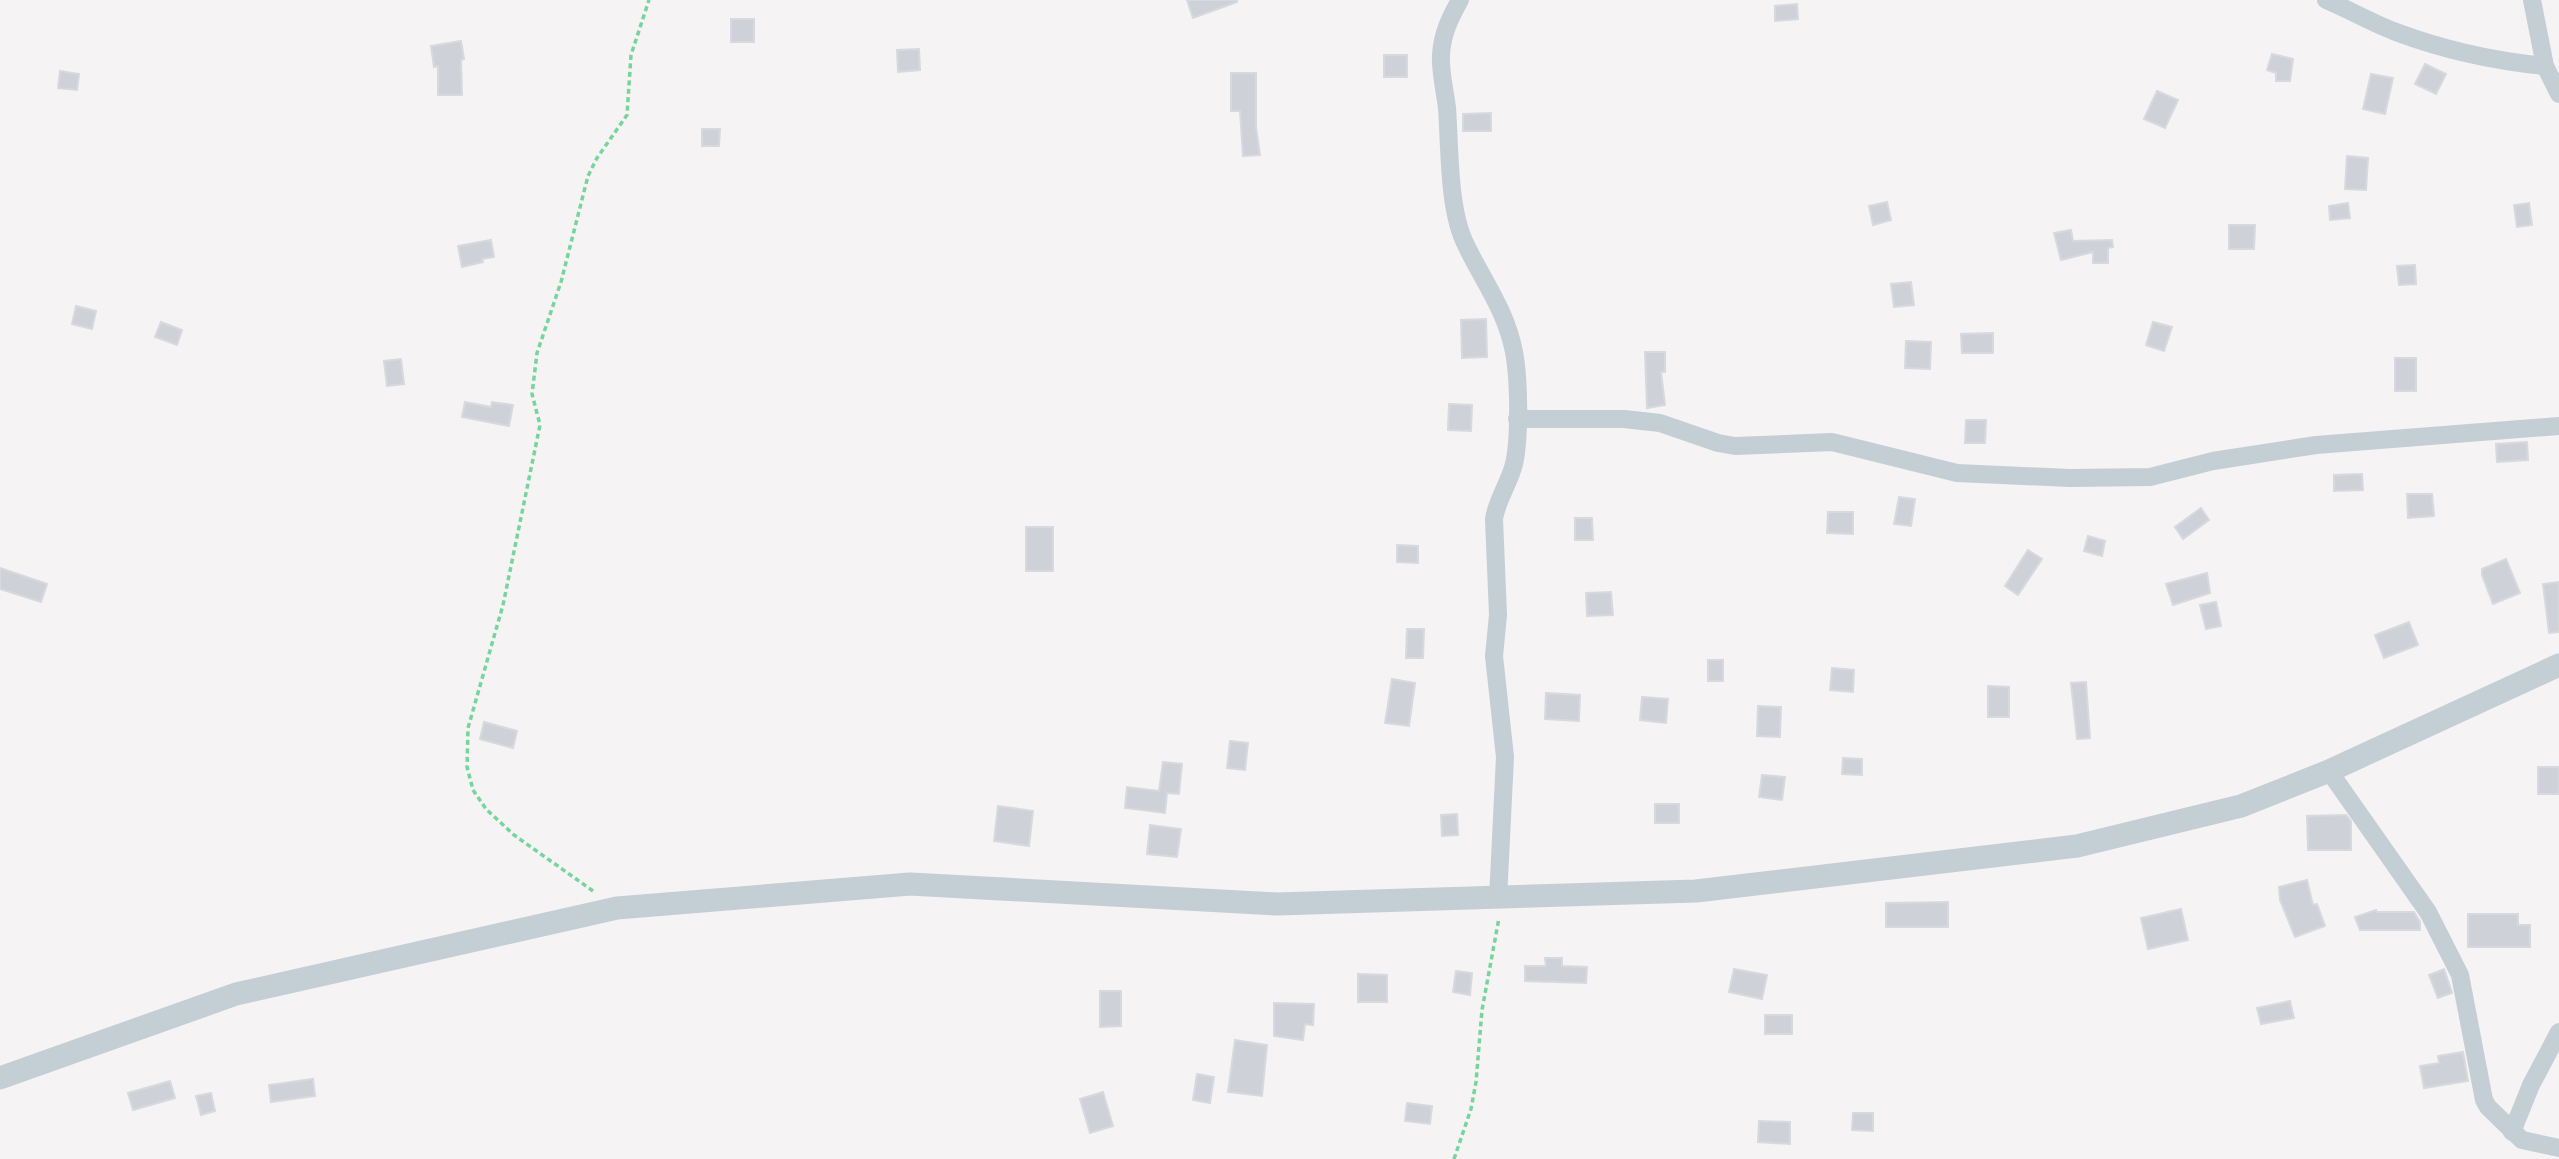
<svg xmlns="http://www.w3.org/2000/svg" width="2559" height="1159" font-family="Manrope,sans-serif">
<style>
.building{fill:#ced2d8;stroke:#d6d9de;stroke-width:2}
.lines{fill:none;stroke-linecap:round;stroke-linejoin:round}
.path{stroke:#75d59c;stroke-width:3.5;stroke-dasharray:5 3.5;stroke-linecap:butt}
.minor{stroke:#c3ced5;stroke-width:18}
.tertiary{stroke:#c3ced5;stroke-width:23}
</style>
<rect width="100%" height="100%" fill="#f5f3f3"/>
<g class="building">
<polygon points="1187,0 1237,0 1237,2 1193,18"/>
<polygon points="1797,4 1798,19 1775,21 1775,6"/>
<rect x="731" y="19" width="23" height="23"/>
<polygon points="461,41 464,59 461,60 462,95 438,95 438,66 434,67 431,46"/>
<polygon points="919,49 920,70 898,72 897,50"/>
<polygon points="2272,54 2293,59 2290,81 2276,81 2276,73 2267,70"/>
<rect x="1384" y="55" width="23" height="22"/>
<polygon points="2425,64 2446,74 2436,94 2415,84"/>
<polygon points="60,71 79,74 77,90 58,88"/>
<polygon points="1231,73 1256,73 1256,127 1260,155 1243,156 1240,111 1231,111"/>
<polygon points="2371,74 2393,78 2385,114 2363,109"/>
<polygon points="2157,91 2178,100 2165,128 2144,119"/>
<polygon points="1491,113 1491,131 1463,131 1463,114"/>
<polygon points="702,129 720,129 719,146 702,146"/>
<polygon points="2347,156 2368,158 2366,190 2345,189"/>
<polygon points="1887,202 1891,220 1873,225 1869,206"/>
<polygon points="2348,203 2350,218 2330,220 2329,206"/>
<polygon points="2529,203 2532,225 2517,227 2514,205"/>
<polygon points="2229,225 2255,225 2254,249 2229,249"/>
<polygon points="2071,230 2073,241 2112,240 2113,247 2108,248 2108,263 2093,263 2093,252 2061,260 2054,233"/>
<polygon points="491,240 494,257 482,259 483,262 462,267 458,246"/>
<polygon points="2415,265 2416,284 2399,285 2397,266"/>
<polygon points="1911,282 1914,305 1894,307 1891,284"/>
<polygon points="76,306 96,311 92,329 72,324"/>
<polygon points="1486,319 1487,357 1462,358 1461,320"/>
<polygon points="161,322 182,330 177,345 155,337"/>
<polygon points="2153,322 2172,327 2164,351 2146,345"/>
<polygon points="1993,333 1993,353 1962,353 1961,334"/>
<polygon points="1906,341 1931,342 1930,369 1905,368"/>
<polygon points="1645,352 1665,352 1665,372 1661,372 1665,405 1647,408"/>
<rect x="2395" y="358" width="21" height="33"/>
<polygon points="401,359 404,384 387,386 384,361"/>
<polygon points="465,402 491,407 492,402 513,405 509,426 462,417"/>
<polygon points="1449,404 1472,405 1471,431 1448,430"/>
<polygon points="1966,420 1986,420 1985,443 1965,443"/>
<polygon points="2527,442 2528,460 2497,462 2496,444"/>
<polygon points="2362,474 2363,490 2334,491 2334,475"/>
<polygon points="2407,494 2432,494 2434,516 2408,518"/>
<polygon points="1899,497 1915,499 1911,526 1894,524"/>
<polygon points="2201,508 2209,520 2183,539 2175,527"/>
<polygon points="1828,512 1853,512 1853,534 1827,533"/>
<polygon points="1575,518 1592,518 1593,540 1575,540"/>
<rect x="1026" y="527" width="27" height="44"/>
<polygon points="2088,536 2105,541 2102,556 2084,551"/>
<polygon points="1397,545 1418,546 1418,563 1397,562"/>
<polygon points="2028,550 2042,559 2018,595 2005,586"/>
<polygon points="2506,559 2520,593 2493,604 2482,575 2482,569"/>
<polygon points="0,568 47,584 41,602 0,589"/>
<polygon points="2207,573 2210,593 2173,605 2166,584"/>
<polygon points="2559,582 2559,632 2549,633 2543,584"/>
<polygon points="1611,592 1613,615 1587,616 1586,593"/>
<polygon points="2216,602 2221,626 2206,629 2200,605"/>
<polygon points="2409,622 2418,645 2384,658 2375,635"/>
<polygon points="1407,629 1424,629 1423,658 1406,658"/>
<rect x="1708" y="660" width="15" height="21"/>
<polygon points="1832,668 1854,670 1853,692 1830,690"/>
<polygon points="1392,679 1415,683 1409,726 1385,723"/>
<polygon points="2086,682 2090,738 2077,739 2071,683"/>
<polygon points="1988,686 2009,687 2009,717 1988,717"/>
<polygon points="1546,693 1580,695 1579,721 1545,719"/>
<polygon points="1642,697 1668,699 1666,723 1640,720"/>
<polygon points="1758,706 1781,707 1780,737 1757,736"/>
<polygon points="484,722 517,731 513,748 480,739"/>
<polygon points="1230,741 1248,743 1245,770 1227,768"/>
<polygon points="1843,758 1862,759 1862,775 1842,774"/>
<polygon points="1163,762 1182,764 1179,794 1167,793 1165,813 1125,808 1127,787 1159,791"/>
<rect x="2538" y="767" width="21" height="27"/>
<polygon points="1762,775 1785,777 1782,800 1759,797"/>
<rect x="1655" y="804" width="24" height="19"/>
<polygon points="998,806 1033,811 1029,846 994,841"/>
<polygon points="1457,814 1458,835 1442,836 1441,815"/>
<polygon points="2346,815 2351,821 2351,850 2308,850 2307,816"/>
<polygon points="1150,825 1181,829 1177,857 1147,854"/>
<polygon points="2307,880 2313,905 2317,904 2325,926 2295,937 2280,900 2279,887"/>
<polygon points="1948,902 1948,927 1886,927 1886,903"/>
<polygon points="2181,909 2188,940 2148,949 2141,918"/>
<polygon points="2376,910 2377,912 2414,912 2420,922 2420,930 2360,930 2355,917"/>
<polygon points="2468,914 2518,914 2518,925 2530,925 2530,947 2468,947"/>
<polygon points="1545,958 1562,958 1562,966 1587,967 1586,983 1525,981 1525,966 1546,966"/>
<polygon points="1734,969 1767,975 1762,999 1729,992"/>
<polygon points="2444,969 2452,993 2438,998 2429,975"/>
<polygon points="1456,971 1472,973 1470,995 1453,992"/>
<polygon points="1358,974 1387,975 1387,1002 1358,1002"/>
<polygon points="1100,991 1121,991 1121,1026 1100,1027"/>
<polygon points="2290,1001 2294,1018 2261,1024 2257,1008"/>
<polygon points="1274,1003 1314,1004 1313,1025 1305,1024 1303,1040 1274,1036"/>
<rect x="1765" y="1015" width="27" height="19"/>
<polygon points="1235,1040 1267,1045 1262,1096 1228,1092"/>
<polygon points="2463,1052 2468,1081 2424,1088 2420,1066 2439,1063 2438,1056"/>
<polygon points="1197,1074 1214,1077 1210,1103 1193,1100"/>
<polygon points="313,1079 315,1096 271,1102 269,1085"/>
<polygon points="170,1081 175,1098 133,1110 128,1093"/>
<polygon points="1103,1092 1113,1126 1090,1133 1080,1099"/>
<polygon points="211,1093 215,1111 201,1115 196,1096"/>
<polygon points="1407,1103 1432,1106 1430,1124 1405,1121"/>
<polygon points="1853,1113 1873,1113 1873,1131 1852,1130"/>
<polygon points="1759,1121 1790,1122 1790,1144 1758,1142"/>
</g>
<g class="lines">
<g class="path">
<polyline points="593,891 514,835 486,809 473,790 467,767 468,728 503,605 540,425 532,394 537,353 561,282 588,176 597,158 627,115 631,55 649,0"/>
<polyline points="1454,1159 1471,1109 1476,1082 1482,1010 1499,918"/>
</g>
<g class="minor">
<path d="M 1460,0 C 1450,18 1442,34 1441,55 C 1440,72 1445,91 1447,108 C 1450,148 1448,210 1466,245 C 1483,281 1506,310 1514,352 C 1519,378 1520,438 1514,464 C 1509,484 1497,499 1494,519 L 1498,615 L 1494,656 L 1505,757 L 1498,899"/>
<path d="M 2326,0 C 2350,10 2372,23 2396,32 C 2444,50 2494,61 2545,66"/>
<polyline points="2532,0 2545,66 2559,94"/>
<polyline points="1517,419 1624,419 1660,423 1718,443 1735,446 1832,442 1957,473 2070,478 2150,477 2213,461 2316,445 2559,426"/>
<polyline points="2329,771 2428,912 2460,975 2484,1100 2488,1107 2522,1140 2559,1148"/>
<polyline points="2512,1132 2531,1085 2559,1032"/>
</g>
<polyline class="tertiary" points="0,1078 236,994 617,908 910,884 1277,904 1696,891 2077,846 2241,806 2329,771 2559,665"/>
</g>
</svg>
